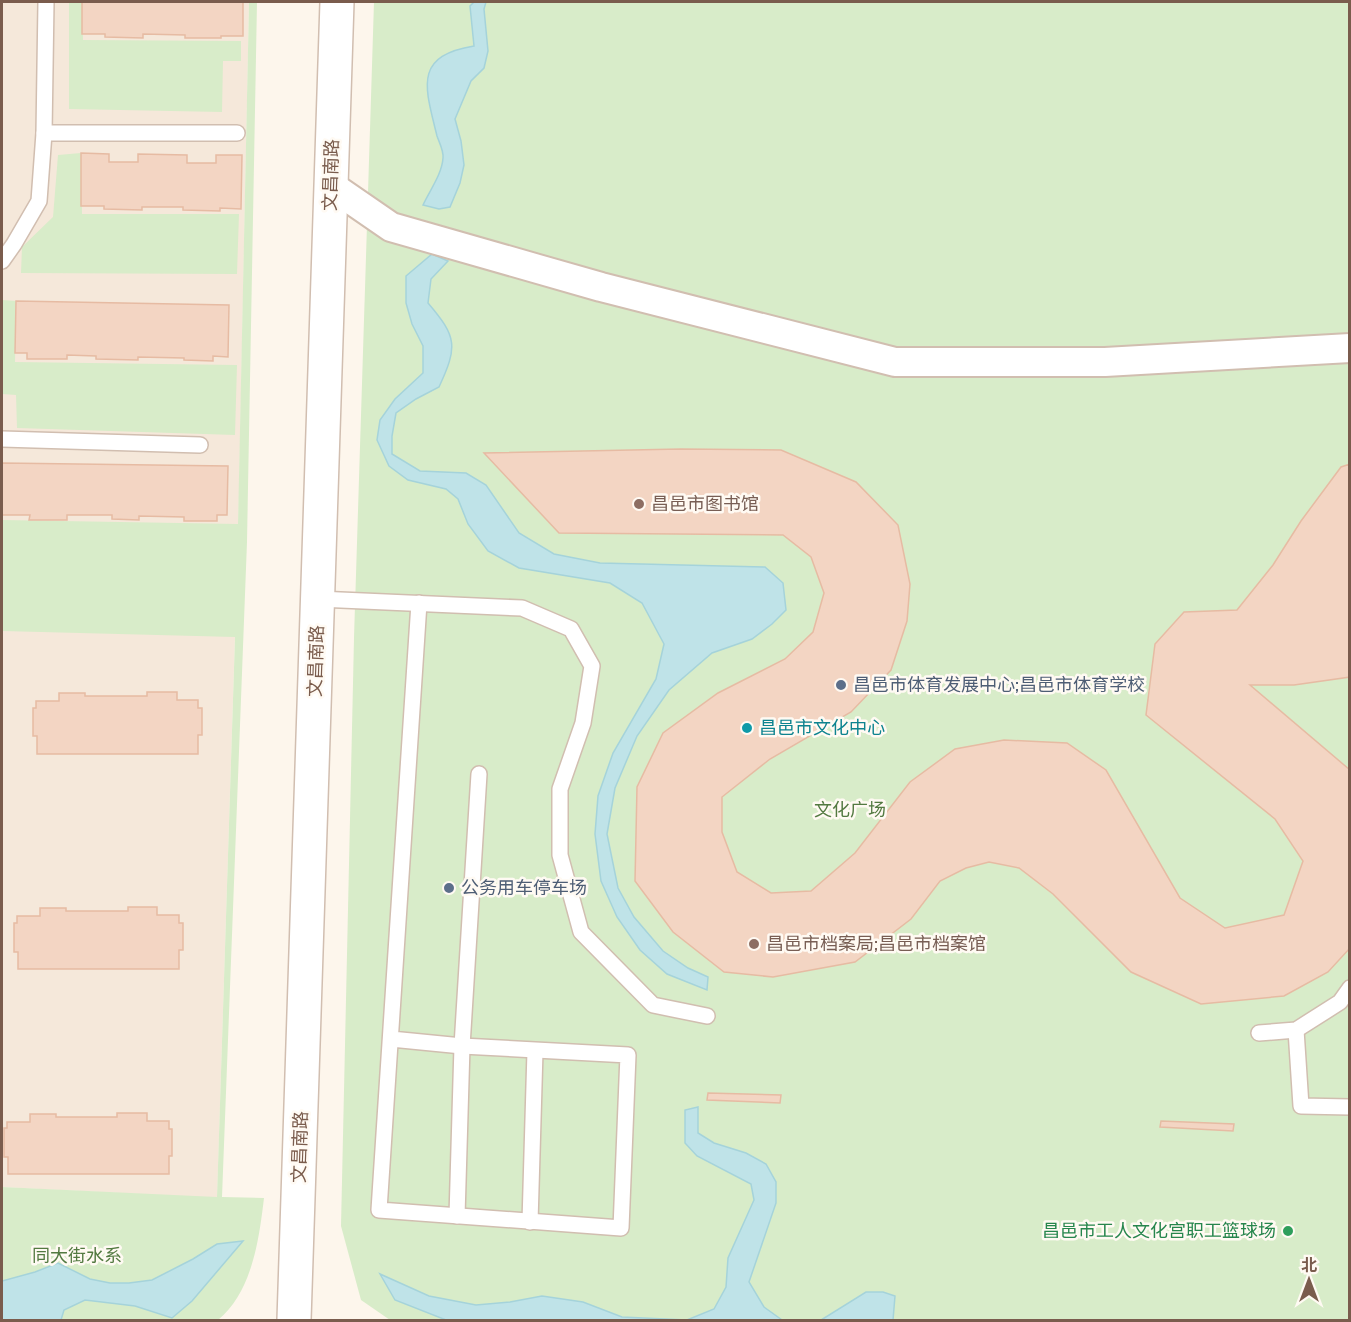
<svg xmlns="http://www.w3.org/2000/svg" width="1351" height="1322" font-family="Cabin,'Noto Sans SC',sans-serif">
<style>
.residential{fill:#f5e8da}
.green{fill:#d8ecc9}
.water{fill:#bfe3e8;stroke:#a5d3da;stroke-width:1.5}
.building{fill:#f3d5c3;stroke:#e6bba3;stroke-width:1.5}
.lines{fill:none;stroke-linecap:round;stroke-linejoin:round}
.service-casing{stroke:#d1beb0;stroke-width:18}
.minor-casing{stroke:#d1beb0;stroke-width:32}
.tertiary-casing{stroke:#d1beb0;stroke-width:36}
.service{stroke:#fff;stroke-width:15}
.minor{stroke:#fff;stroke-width:28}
.tertiary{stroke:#fff;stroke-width:33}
.education-dot{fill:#8d6e63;stroke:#fffaf3;stroke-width:2}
.service-dot{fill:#5c6f8a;stroke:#fffaf3;stroke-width:2}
.culture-dot{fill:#0f9aa8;stroke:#fffaf3;stroke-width:2}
.leisure-dot{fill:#2e9e5b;stroke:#fffaf3;stroke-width:2}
.labels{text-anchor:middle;stroke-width:5;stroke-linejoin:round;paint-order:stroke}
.street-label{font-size:18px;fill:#7a5c4d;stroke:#fffaf3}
.education-label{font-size:18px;fill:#785e54;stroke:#fffaf3;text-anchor:start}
.service-label{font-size:18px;fill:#4e5e75;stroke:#fffaf3;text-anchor:start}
.culture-label{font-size:18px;fill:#0d838f;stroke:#fffaf3;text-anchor:start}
.park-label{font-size:18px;fill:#537a41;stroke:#fffaf3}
.leisure-label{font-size:18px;fill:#27864d;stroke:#fffaf3;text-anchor:end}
</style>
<rect width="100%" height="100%" fill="#fdf6ec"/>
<polygon class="residential" points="2,2 249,2 238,542 217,1198 2,1187"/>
<g class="green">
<polygon points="69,2 82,2 83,40 241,41 241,61 223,61 222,112 69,109"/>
<path d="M 249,2 L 257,2 L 247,542 L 222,1197 L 264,1198 C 259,1240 252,1292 218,1320 L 2,1320 L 2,1187 L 217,1197 L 235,637 L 2,631 L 2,520 L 238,524 Z"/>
<polygon points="374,2 1349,2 1349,1320 390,1320 361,1300 341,1226 354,638"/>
<polygon points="81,153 82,214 239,214 237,274 21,273 22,247 53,217 58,155"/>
<polygon points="2,300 16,301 15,362 237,365 235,435 17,428 16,395 2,394"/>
</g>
<g class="water">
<path d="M 474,2 L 486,2 L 484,9 L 488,51 L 484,68 L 471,81 L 455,119 L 461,141 L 464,165 L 460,183 L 450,207 L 439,209 L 423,205 C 430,190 442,174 443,158 C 444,151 439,142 437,136 C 425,87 413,56 474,46 L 470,6 Z"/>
<path d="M 432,254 L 448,261 L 431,279 L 428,303 C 457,337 458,346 439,387 L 416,399 L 396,413 L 392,436 L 392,454 L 420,471 L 466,473 L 486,485 L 519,533 L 554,554 L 600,563 L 765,567 L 783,583 L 786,610 L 772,624 L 752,639 L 712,653 L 669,690 L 637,736 L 615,788 L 607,834 L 618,888 L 634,917 L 663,951 L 688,968 L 708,977 L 707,990 L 667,974 L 640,950 L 617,917 L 601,881 L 595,834 L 598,796 L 613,753 L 656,679 L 664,644 L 642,603 L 610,583 L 519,568 L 488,551 L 468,524 L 458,499 L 446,489 L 408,480 L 389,466 L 377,440 L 380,420 L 395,399 L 423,373 L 423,346 L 412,324 L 406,303 L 406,276 Z"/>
<polygon points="698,1107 698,1133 714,1143 746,1153 766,1164 776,1182 776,1203 749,1282 764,1307 782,1320 446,1320 395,1300 380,1274 429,1296 476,1305 510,1302 542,1296 583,1302 622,1317 687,1320 714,1309 726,1287 728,1258 754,1200 751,1184 697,1156 685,1143 685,1110"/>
<polygon points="243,1241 192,1301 172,1318 135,1306 85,1300 64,1310 61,1320 2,1320 2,1281 35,1272 58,1263 90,1279 110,1283 129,1283 152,1280 193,1259 217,1244"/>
<polygon points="866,1292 883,1292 895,1296 893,1320 821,1320"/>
</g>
<g class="building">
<polygon points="82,2 243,2 243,36 221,36 221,38 185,38 185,35 143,34 143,38 105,37 105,34 82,34"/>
<polygon points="81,153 109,154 109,162 138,162 138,154 187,155 187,163 216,163 216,155 242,155 241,209 220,208 220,211 183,210 183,207 142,207 142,210 104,209 104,206 81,206"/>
<polygon points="16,301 229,305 228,357 213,356 213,361 184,360 184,358 138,357 138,360 96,359 96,356 67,355 67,359 27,359 27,353 15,353"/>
<polygon points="681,449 781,450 856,482 898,525 910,584 907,621 891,670 851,712 770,759 722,797 722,832 737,872 771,893 811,891 855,853 910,782 955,749 1004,740 1067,743 1106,770 1180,898 1225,928 1284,915 1303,861 1275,819 1146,715 1155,644 1184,612 1237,610 1273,565 1301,521 1341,467 1350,464 1350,677 1294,685 1250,685 1350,770 1350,948 1328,972 1284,996 1201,1004 1131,972 1053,894 1019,868 989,862 966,868 940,881 911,919 855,962 773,977 724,972 673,932 635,881 637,787 663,733 718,693 785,659 813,632 824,593 811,557 783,535 559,533 484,453"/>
<polygon points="2,463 228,466 227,515 217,515 217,521 184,521 184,517 139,516 139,520 112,519 112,515 67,515 67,520 29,520 30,515 2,515"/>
<polygon points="147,692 177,692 177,700 198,700 198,708 202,708 202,735 198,735 198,754 37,754 37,736 33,736 33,708 36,708 36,701 59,701 59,693 85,693 85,696 147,696"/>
<polygon points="128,907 157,907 157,915 179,915 179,923 183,923 183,950 179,950 179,969 18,969 18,952 14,952 14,923 17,923 17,916 40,916 40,908 66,908 66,911 128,911"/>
<polygon points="708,1093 781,1095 780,1103 707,1100"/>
<polygon points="117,1113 147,1113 147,1121 169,1121 169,1129 172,1129 172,1156 169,1156 169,1174 8,1174 8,1157 4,1157 4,1128 7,1128 7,1122 30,1122 30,1114 56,1114 56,1117 117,1117"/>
<polygon points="1161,1121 1234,1124 1233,1131 1160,1127"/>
</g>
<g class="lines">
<defs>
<g id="service">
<polyline points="44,133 237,133"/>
<polyline points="2,261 14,244 39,201 44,133 46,2"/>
<polyline points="2,439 200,445"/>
<polyline points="318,599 522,608 571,629 592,666 583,723 560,789 560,855 581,932 653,1005 707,1016"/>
<polyline points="1296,1030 1301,1106 1350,1107"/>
<polyline points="1259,1033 1296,1030 1340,1002 1350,988"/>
<polyline points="391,1039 462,1046 628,1055 621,1228 379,1210 419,603"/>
<polyline points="457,1216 462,1046 479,774"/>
<polyline points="530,1222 535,1051"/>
</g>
<polyline id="minor" points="330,185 391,227 601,287 895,362 1105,362 1350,348"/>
<polyline id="tertiary" points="294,1320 337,2"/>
</defs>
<use href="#service" class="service-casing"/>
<use href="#minor" class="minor-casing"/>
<use href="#tertiary" class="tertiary-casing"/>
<use href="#service" class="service"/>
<use href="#minor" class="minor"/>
<use href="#tertiary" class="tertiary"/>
</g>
<g class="education-dot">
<circle cx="639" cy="504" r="6"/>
<circle cx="754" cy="944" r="6"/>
</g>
<g class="service-dot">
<circle cx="841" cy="685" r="6"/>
<circle cx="449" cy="888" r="6"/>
</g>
<circle class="culture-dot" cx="747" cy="728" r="6"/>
<circle class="leisure-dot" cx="1288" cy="1231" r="6"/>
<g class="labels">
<g class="street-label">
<text transform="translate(331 175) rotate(-88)" y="6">文昌南路</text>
<text transform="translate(316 661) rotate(-88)" y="6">文昌南路</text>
<text transform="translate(300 1147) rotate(-88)" y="6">文昌南路</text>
</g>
<g class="education-label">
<text x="651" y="510">昌邑市图书馆</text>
<text x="766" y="950">昌邑市档案局;昌邑市档案馆</text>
</g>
<g class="service-label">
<text x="853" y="691">昌邑市体育发展中心;昌邑市体育学校</text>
<text x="461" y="894">公务用车停车场</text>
</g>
<g class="culture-label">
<text x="759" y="734">昌邑市文化中心</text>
</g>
<g class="park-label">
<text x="850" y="816">文化广场</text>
<text x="77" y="1262">同大街水系</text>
</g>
<g class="leisure-label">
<text x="1276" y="1237">昌邑市工人文化宫职工篮球场</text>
</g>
</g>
<rect width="1351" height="1322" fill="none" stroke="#7a5c4d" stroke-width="6"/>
<g transform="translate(1309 1280)" stroke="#fffaf3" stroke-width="4.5" paint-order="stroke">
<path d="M0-4.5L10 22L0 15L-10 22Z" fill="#7a5c4d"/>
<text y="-9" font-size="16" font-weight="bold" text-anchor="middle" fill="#7a5c4d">北</text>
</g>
</svg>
